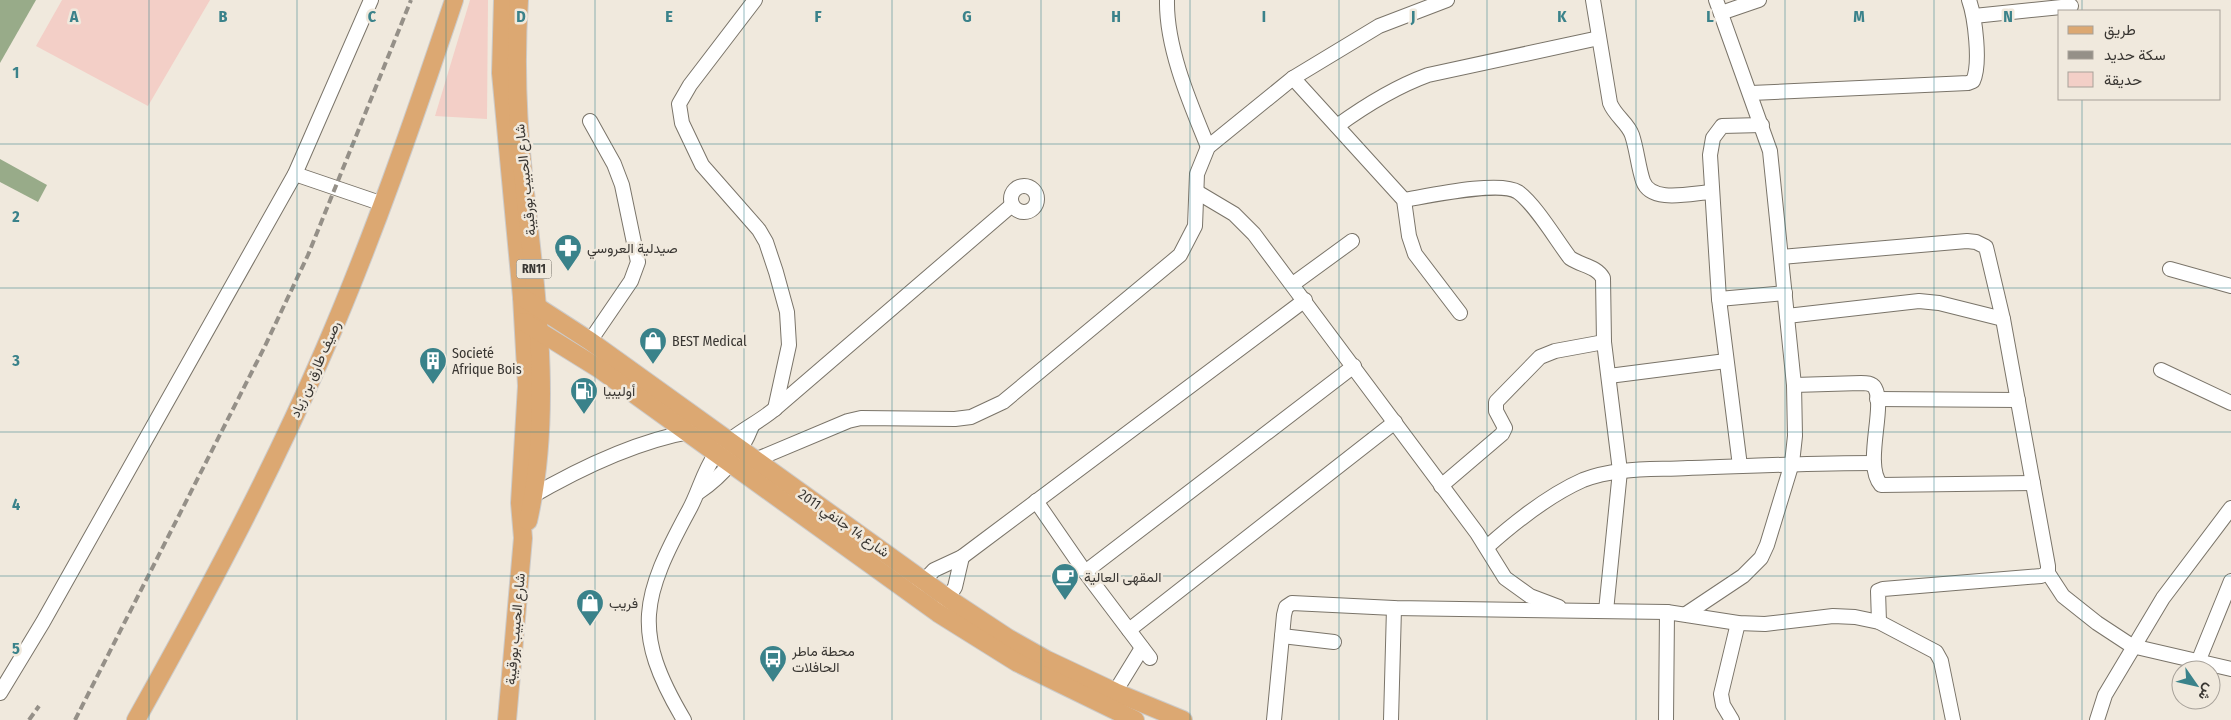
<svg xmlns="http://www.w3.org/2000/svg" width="2231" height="720" font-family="'Fira Sans Condensed',Vazirmatn,sans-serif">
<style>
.green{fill:#f3cfc7}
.water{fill:#98ab89}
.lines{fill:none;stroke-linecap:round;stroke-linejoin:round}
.minor-casing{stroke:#7a7469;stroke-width:16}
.major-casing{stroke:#cccbca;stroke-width:20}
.minor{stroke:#fff;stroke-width:14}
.major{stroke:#dca872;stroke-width:18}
.rail{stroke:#959088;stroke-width:4;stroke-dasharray:8 4;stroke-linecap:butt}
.grid{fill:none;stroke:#3a828a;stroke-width:1;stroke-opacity:0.55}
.labels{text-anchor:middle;stroke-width:5;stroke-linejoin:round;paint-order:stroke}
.shield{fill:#f0e9dd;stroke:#706c65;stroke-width:1}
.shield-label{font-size:12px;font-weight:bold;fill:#393632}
.street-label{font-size:14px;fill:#393632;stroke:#f0e9dd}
.poi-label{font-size:14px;fill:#393632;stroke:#f0e9dd;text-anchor:start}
.grid-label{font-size:16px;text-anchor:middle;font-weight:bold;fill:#3a828a;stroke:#f0e9dd;stroke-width:5;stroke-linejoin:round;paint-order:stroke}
</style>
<rect width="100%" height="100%" fill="#f0e9dd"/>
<g class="green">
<polygon points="62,0 210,0 148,106 36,46"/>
<polygon points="470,0 488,0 487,119 435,116"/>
</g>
<g class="water">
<polygon points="0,0 36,0 0,63"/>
<polygon points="0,159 47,185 38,202 0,182"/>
</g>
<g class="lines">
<defs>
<g id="minor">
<polyline points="755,0 690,85 679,104 682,123 702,165 759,230 766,242 776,272 787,312 789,345 775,409"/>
<path d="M 1167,0 C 1166,48 1190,103 1208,147"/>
<path d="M 1593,0 L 1610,103 C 1615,116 1628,123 1632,135 C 1637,150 1638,166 1643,181 C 1651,204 1692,193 1711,192"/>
<polyline points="1721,13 1759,0"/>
<polyline points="1974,16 2071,6"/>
<polyline points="1293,78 1404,200 1409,236 1415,254 1460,313"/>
<path d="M 1751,93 L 1968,83 L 1973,81 C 1981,64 1975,17 1969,0"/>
<path d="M 1337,126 C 1366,105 1395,87 1428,75 L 1599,38"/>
<polyline points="295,174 383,204"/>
<circle cx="1024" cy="199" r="13"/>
<polyline points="1197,192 1234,214 1254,234 1477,533 1505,578 1530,596 1559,607"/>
<path d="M 1404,200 C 1428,196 1500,180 1518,192 C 1535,204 1557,241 1570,258 C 1582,266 1596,266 1603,278 L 1604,342 L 1620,471 L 1606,611"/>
<polyline points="1781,257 1967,241 1976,242 1986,247 2003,319 2048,566 2048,573 2063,596 2097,623 2132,646 2231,669"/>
<polyline points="2170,269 2231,286"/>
<polyline points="1293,284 1352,241"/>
<polyline points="1719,299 1785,293"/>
<polyline points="1787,316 1919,301 1939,303 2003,319"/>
<polyline points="590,341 631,281 638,262 622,185 614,164 590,121"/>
<polyline points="2161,370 2231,403"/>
<polyline points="1609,376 1726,361"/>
<path d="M 1794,385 L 1861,383 C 1866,383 1872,383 1875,388 C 1886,408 1863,464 1881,485 L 2033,483"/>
<polyline points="1877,399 2018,400"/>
<polyline points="755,460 848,421 861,418 955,419 971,417 1003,402 1180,255 1195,226 1197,174 1208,147 1293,78 1379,26 1447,0"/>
<polyline points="1740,466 1719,299 1710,155 1713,138 1722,126 1762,125"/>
<polyline points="1441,486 1502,434 1505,428 1496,411 1496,402 1540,357 1555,351 1604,342"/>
<path d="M 699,492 C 724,475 741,454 752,426"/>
<path d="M 527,499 C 578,469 635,441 694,431"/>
<polyline points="1036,501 1085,572 1150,658"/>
<path d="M 1487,547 C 1515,522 1549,495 1583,480 C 1616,467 1654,470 1688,468 C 1750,466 1812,463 1874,463"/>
<polyline points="1085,572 1354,366"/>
<polyline points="917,588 934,570 962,557 1305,300"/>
<polyline points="943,606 955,587 962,557"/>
<polyline points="1686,614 1743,576 1761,558 1767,545 1792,463 1795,436 1794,385 1770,151 1716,0"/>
<polyline points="1879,622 1878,591 1883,589 2041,576 2048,573"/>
<polyline points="1129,630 1395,422"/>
<polyline points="1282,636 1334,642"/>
<polyline points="2198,662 2231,581"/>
<polyline points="1115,692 1142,648"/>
<polyline points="0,693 43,622 295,174 371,0"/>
<path d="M 684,720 C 631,631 642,597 689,510 C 699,492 703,472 715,455 C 731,434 758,424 777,407 C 856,340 934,272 1012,205"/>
<polyline points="1274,720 1284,615 1286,607 1292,603 1394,608 1667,612 1738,623 1765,624 1833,616 1855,617 1879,622 1936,652 1941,661 1953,720"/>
<polyline points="1391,720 1394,608"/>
<polyline points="1666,720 1667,612"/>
<polyline points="1732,720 1723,705 1721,694 1738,623"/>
<polyline points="2097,720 2105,695 2163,598 2231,508"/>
</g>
<g id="major">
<polyline points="503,0 501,73 522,297 527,386 520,503 523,538 507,720"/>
<path d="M 519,0 C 515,58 517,116 523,174 C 535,288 554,407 528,521"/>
<polyline points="522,297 590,341 949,599 1008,638 1047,660 1115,692 1183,720"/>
<polyline points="524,322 598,368 938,613 1018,663 1135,720"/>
<path d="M 136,720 C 203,600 268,480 323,353 C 373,238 414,119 454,0"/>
</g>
</defs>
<use href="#minor" class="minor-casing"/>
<use href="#major" class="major-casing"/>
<use href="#minor" class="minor"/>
<use href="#major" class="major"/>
<g class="rail">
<polyline points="29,720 39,706"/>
<polyline points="75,720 264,348 308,255 411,0"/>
</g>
</g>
<path class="grid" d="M 149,0 L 149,720M 297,0 L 297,720M 446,0 L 446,720M 595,0 L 595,720M 744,0 L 744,720M 892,0 L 892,720M 1041,0 L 1041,720M 1190,0 L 1190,720M 1339,0 L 1339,720M 1487,0 L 1487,720M 1636,0 L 1636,720M 1785,0 L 1785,720M 1934,0 L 1934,720M 2082,0 L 2082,11M 2082,99 L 2082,720M 0,144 L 2231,144M 0,288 L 2231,288M 0,432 L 2231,432M 0,576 L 2231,576"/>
<defs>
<symbol id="pharmacy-pin" viewBox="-11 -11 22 30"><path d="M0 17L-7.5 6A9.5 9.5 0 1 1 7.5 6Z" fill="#3a828a" stroke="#f0e9dd"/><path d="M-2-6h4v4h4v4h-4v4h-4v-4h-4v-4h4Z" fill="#fff"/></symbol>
<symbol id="shop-pin" viewBox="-11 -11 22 30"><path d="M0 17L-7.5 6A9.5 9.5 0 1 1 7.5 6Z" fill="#3a828a" stroke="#f0e9dd"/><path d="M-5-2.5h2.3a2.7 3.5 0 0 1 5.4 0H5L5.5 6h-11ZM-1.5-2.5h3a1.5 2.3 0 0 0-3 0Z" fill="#fff"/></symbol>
<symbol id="building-pin" viewBox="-11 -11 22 30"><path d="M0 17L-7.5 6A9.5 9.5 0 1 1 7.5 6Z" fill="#3a828a" stroke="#f0e9dd"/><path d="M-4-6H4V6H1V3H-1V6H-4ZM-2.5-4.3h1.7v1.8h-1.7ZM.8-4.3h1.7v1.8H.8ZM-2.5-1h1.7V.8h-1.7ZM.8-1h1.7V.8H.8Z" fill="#fff"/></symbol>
<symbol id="fuel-pin" viewBox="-11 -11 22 30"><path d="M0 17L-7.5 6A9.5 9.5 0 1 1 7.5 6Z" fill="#3a828a" stroke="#f0e9dd"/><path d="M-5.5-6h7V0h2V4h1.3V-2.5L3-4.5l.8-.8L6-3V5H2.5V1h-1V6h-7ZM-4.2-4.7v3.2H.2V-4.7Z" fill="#fff"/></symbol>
<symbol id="cafe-pin" viewBox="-11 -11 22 30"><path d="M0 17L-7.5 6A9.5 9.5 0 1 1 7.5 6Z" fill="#3a828a" stroke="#f0e9dd"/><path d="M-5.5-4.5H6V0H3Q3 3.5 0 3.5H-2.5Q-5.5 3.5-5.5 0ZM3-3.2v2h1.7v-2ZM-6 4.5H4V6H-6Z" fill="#fff"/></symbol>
<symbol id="bus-pin" viewBox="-11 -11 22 30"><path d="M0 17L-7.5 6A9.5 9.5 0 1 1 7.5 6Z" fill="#3a828a" stroke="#f0e9dd"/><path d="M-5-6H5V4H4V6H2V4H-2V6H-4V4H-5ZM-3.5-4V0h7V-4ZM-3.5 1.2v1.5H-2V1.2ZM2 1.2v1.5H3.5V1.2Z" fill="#fff"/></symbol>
</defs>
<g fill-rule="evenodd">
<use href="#pharmacy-pin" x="552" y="232" width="32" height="43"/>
<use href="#shop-pin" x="637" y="325" width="32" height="43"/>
<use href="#building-pin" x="417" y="345" width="32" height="43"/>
<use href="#fuel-pin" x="568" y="375" width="32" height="43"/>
<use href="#cafe-pin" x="1049" y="561" width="32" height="43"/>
<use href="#shop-pin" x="574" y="587" width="32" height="43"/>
<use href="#bus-pin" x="757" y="643" width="32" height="43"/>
</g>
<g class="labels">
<rect class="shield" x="516.5" y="259.5" width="35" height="19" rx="4"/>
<g class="shield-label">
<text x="534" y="273">RN11</text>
</g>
<g class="street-label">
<text transform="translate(525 180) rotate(-96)" y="5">شارع الحبيب بورقيبة</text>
<text transform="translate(315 369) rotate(-66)" y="5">رصيف طارق بن زياد</text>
<text transform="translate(844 523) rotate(35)" y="5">شارع 14 جانفي 2011</text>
<text transform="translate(515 629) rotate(-85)" y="5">شارع الحبيب بورقيبة</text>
</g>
<g class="poi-label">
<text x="587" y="253">صيدلية العروسي</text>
<text x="672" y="346">BEST Medical</text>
<text x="452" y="358">Societé<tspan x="452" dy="16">Afrique Bois</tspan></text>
<text x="603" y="396">أوليبيا</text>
<text x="1084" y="582">المقهى العالية</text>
<text x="609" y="608">فريب</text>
<text x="792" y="656">محطة ماطر<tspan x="792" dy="16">الحافلات</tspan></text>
</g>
</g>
<g class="grid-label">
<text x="74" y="22">A</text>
<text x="223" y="22">B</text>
<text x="372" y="22">C</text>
<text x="521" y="22">D</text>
<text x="669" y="22">E</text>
<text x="818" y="22">F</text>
<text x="967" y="22">G</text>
<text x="1116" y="22">H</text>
<text x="1264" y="22">I</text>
<text x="1413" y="22">J</text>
<text x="1562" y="22">K</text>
<text x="1710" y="22">L</text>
<text x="1859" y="22">M</text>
<text x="2008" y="22">N</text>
<text x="16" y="78">1</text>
<text x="16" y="222">2</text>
<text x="16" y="366">3</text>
<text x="16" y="510">4</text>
<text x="16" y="654">5</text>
</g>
<rect x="2058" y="10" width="162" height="90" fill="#f0e9dd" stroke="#a7a199"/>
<rect x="2068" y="26" width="25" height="8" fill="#dca872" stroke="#a7a199"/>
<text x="2104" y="35" font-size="15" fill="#393632">طريق</text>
<rect x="2068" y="51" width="25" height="8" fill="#959088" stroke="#a7a199"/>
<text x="2104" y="60" font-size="15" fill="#393632">سكة حديد</text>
<rect x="2068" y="72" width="25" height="15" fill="#f3cfc7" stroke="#a7a199"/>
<text x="2104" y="85" font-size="15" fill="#393632">حديقة</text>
<g transform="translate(2196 685) rotate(124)"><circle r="24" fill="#f0e9dd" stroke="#a7a199"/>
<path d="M0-4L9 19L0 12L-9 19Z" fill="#3a828a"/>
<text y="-8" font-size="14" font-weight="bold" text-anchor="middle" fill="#393632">ش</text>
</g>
</svg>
